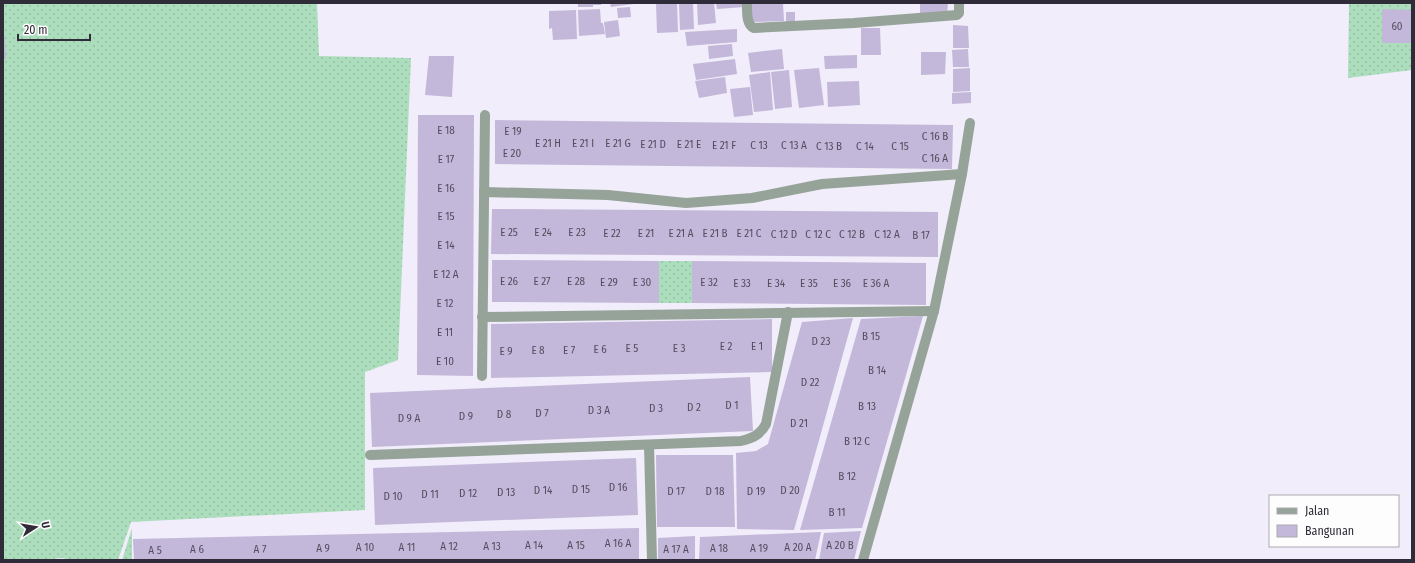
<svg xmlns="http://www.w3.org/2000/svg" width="1415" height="563" font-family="'Fira Sans Condensed',sans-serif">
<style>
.grass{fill:url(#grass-dots)}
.building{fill:#c3b8d9}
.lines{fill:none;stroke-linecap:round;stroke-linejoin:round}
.minor{stroke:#95a399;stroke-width:10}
.labels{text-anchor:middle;stroke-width:3;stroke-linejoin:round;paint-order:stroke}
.number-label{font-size:11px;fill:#544e60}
</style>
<defs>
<pattern id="grass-dots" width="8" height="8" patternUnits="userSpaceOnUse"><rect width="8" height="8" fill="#acdebd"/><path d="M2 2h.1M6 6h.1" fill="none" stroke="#94bfa3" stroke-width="1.8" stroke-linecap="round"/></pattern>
</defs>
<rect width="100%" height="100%" fill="#f1edfa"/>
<g class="grass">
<polygon points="3,3 317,3 319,56 411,58 398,360 365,372 365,510 131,522 118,560 69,560 63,558 40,560 3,560"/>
<polygon points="1349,3 1412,3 1412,70 1348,78"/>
<rect x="659" y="261" width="33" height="42"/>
<polygon points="132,528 132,560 122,560"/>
</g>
<g class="building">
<polygon points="578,3 601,3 601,5 593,5 593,7 578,7"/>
<polygon points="610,3 634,3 634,4 611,7"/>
<polygon points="656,3 677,3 678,32 657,33"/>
<polygon points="679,3 693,3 694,29 680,30"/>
<polygon points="697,3 714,3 716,23 698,25"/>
<polygon points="716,3 744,3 745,7 717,9"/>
<polygon points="751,3 783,3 784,21 752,22"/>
<polygon points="920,3 948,3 947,15 920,15"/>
<polygon points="630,7 631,17 618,18 617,8"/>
<polygon points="600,9 601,23 603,23 605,34 579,36 578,10"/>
<polygon points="1382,9 1412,10 1412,43 1382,43"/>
<polygon points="576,10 577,39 553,40 552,28 549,29 549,11"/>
<rect x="786" y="12" width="9" height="11"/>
<polygon points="618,20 620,36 606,38 604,22"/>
<polygon points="953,25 968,26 969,48 953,48"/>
<polygon points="861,28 880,28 881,55 861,55"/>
<polygon points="737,29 737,42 687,46 685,32"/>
<polygon points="3,37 5,37 6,59 3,59"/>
<polygon points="732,44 733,56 709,59 708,46"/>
<polygon points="782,49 784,69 751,72 748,53"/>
<polygon points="968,49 969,67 953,67 952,50"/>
<polygon points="921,52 946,52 945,74 921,75"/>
<polygon points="857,55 857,68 825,69 824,56"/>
<polygon points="429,56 454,56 452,97 425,95"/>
<polygon points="735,59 737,74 696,80 693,64"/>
<polygon points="819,68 824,105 799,108 794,70"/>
<polygon points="970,68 970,91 953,92 953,69"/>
<polygon points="789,70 792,107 775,109 771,72"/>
<polygon points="770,72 773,110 754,112 749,75"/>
<polygon points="725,77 727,93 699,98 695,81"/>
<polygon points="859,81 860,105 828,107 827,82"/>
<polygon points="750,87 753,115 734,117 730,89"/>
<polygon points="971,92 971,103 952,104 952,93"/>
<polygon points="418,115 474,115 473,376 417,375"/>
<polygon points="495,120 953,125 952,169 495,164"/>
<polygon points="492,209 938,212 938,257 491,254"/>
<polygon points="492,260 659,261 659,303 492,302"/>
<polygon points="692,261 926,263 926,305 692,303"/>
<polygon points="923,316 862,528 800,530 861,319"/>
<polygon points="853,318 794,530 737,529 736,453 756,451 768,444 802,322"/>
<polygon points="772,319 772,372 491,378 491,324"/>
<polygon points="750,377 753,431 372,447 370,393"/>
<polygon points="656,455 733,455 735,527 657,527"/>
<polygon points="636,458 638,515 375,525 373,468"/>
<polygon points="639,528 639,560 134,560 133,539"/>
<polygon points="861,531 854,560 819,560 824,533"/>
<polygon points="821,532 815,560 699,560 700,537"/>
<polygon points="695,536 695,560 658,560 658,538"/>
</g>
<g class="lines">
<g class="minor">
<path d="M 747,3 C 747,11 746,25 754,28 L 854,23 L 957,15 L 959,13 L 959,3"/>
<polyline points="484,192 608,195 686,203 752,198 822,184 962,174"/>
<polyline points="482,317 934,311"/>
<polyline points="482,376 485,115"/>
<polyline points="649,445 652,560"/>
<path d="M 370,455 L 741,441 C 753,438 760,435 766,424 L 788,312"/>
<polyline points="863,560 934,311 962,174 970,123"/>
</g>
</g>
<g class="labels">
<g class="number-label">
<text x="1397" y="30">60</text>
<text x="446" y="134">E 18</text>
<text x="513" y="135">E 19</text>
<text x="935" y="140">C 16 B</text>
<text x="548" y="147">E 21 H</text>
<text x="583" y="147">E 21 I</text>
<text x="618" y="147">E 21 G</text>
<text x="653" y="148">E 21 D</text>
<text x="689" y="148">E 21 E</text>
<text x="724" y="149">E 21 F</text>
<text x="759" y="149">C 13</text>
<text x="794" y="149">C 13 A</text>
<text x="829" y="150">C 13 B</text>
<text x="865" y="150">C 14</text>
<text x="900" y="150">C 15</text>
<text x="512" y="157">E 20</text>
<text x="935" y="162">C 16 A</text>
<text x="446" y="163">E 17</text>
<text x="446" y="192">E 16</text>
<text x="446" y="220">E 15</text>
<text x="509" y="236">E 25</text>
<text x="543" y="236">E 24</text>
<text x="577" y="236">E 23</text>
<text x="612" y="237">E 22</text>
<text x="646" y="237">E 21</text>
<text x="681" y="237">E 21 A</text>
<text x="715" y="237">E 21 B</text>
<text x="749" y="237">E 21 C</text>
<text x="784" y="238">C 12 D</text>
<text x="818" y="238">C 12 C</text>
<text x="852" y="238">C 12 B</text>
<text x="887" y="238">C 12 A</text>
<text x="921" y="239">B 17</text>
<text x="446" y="249">E 14</text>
<text x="446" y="278">E 12 A</text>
<text x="509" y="285">E 26</text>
<text x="542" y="285">E 27</text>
<text x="576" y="285">E 28</text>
<text x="609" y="286">E 29</text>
<text x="642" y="286">E 30</text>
<text x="709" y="286">E 32</text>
<text x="742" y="287">E 33</text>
<text x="776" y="287">E 34</text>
<text x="809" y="287">E 35</text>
<text x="842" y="287">E 36</text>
<text x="876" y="287">E 36 A</text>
<text x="445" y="307">E 12</text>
<text x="445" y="336">E 11</text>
<text x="871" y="340">B 15</text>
<text x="821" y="345">D 23</text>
<text x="726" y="350">E 2</text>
<text x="757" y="350">E 1</text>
<text x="632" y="352">E 5</text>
<text x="679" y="352">E 3</text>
<text x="600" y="353">E 6</text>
<text x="538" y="354">E 8</text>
<text x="569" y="354">E 7</text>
<text x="506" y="355">E 9</text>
<text x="445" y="365">E 10</text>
<text x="877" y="374">B 14</text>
<text x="810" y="386">D 22</text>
<text x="732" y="409">D 1</text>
<text x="867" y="410">B 13</text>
<text x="694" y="411">D 2</text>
<text x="656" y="412">D 3</text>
<text x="599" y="414">D 3 A</text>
<text x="542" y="417">D 7</text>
<text x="504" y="418">D 8</text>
<text x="466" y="420">D 9</text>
<text x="409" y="422">D 9 A</text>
<text x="799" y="427">D 21</text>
<text x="857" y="445">B 12 C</text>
<text x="847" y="480">B 12</text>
<text x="618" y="491">D 16</text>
<text x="581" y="493">D 15</text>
<text x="543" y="494">D 14</text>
<text x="790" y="494">D 20</text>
<text x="676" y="495">D 17</text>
<text x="715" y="495">D 18</text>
<text x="756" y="495">D 19</text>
<text x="506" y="496">D 13</text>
<text x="468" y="497">D 12</text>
<text x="430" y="498">D 11</text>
<text x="393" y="500">D 10</text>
<text x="837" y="516">B 11</text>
<text x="618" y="547">A 16 A</text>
<text x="534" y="549">A 14</text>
<text x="576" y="549">A 15</text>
<text x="840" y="549">A 20 B</text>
<text x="449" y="550">A 12</text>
<text x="492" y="550">A 13</text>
<text x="365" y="551">A 10</text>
<text x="407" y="551">A 11</text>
<text x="798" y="551">A 20 A</text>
<text x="323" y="552">A 9</text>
<text x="719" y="552">A 18</text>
<text x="759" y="552">A 19</text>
<text x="197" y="553">A 6</text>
<text x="260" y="553">A 7</text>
<text x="676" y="553">A 17 A</text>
<text x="155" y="554">A 5</text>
</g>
</g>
<rect width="1415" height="563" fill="none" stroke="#2f2b38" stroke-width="8"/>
<rect x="1269" y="495" width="130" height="52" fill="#fdfdfd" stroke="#aba9ae"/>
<rect x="1277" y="508" width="20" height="6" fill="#95a399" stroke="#aba9ae"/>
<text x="1305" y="515" font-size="12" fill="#2f2b38">Jalan</text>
<rect x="1277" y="525" width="20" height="12" fill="#c3b8d9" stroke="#aba9ae"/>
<text x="1305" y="535" font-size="12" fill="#2f2b38">Bangunan</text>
<g transform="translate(36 527) rotate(78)" stroke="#fdfdfd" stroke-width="3" paint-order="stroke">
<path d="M0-3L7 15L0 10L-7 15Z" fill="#2f2b38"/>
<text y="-6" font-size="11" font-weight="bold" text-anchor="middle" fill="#2f2b38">U</text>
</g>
<path d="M18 34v6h72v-6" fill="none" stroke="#2f2b38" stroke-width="2"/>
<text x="24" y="34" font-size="12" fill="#2f2b38" stroke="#fdfdfd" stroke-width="3" paint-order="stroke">20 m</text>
</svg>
